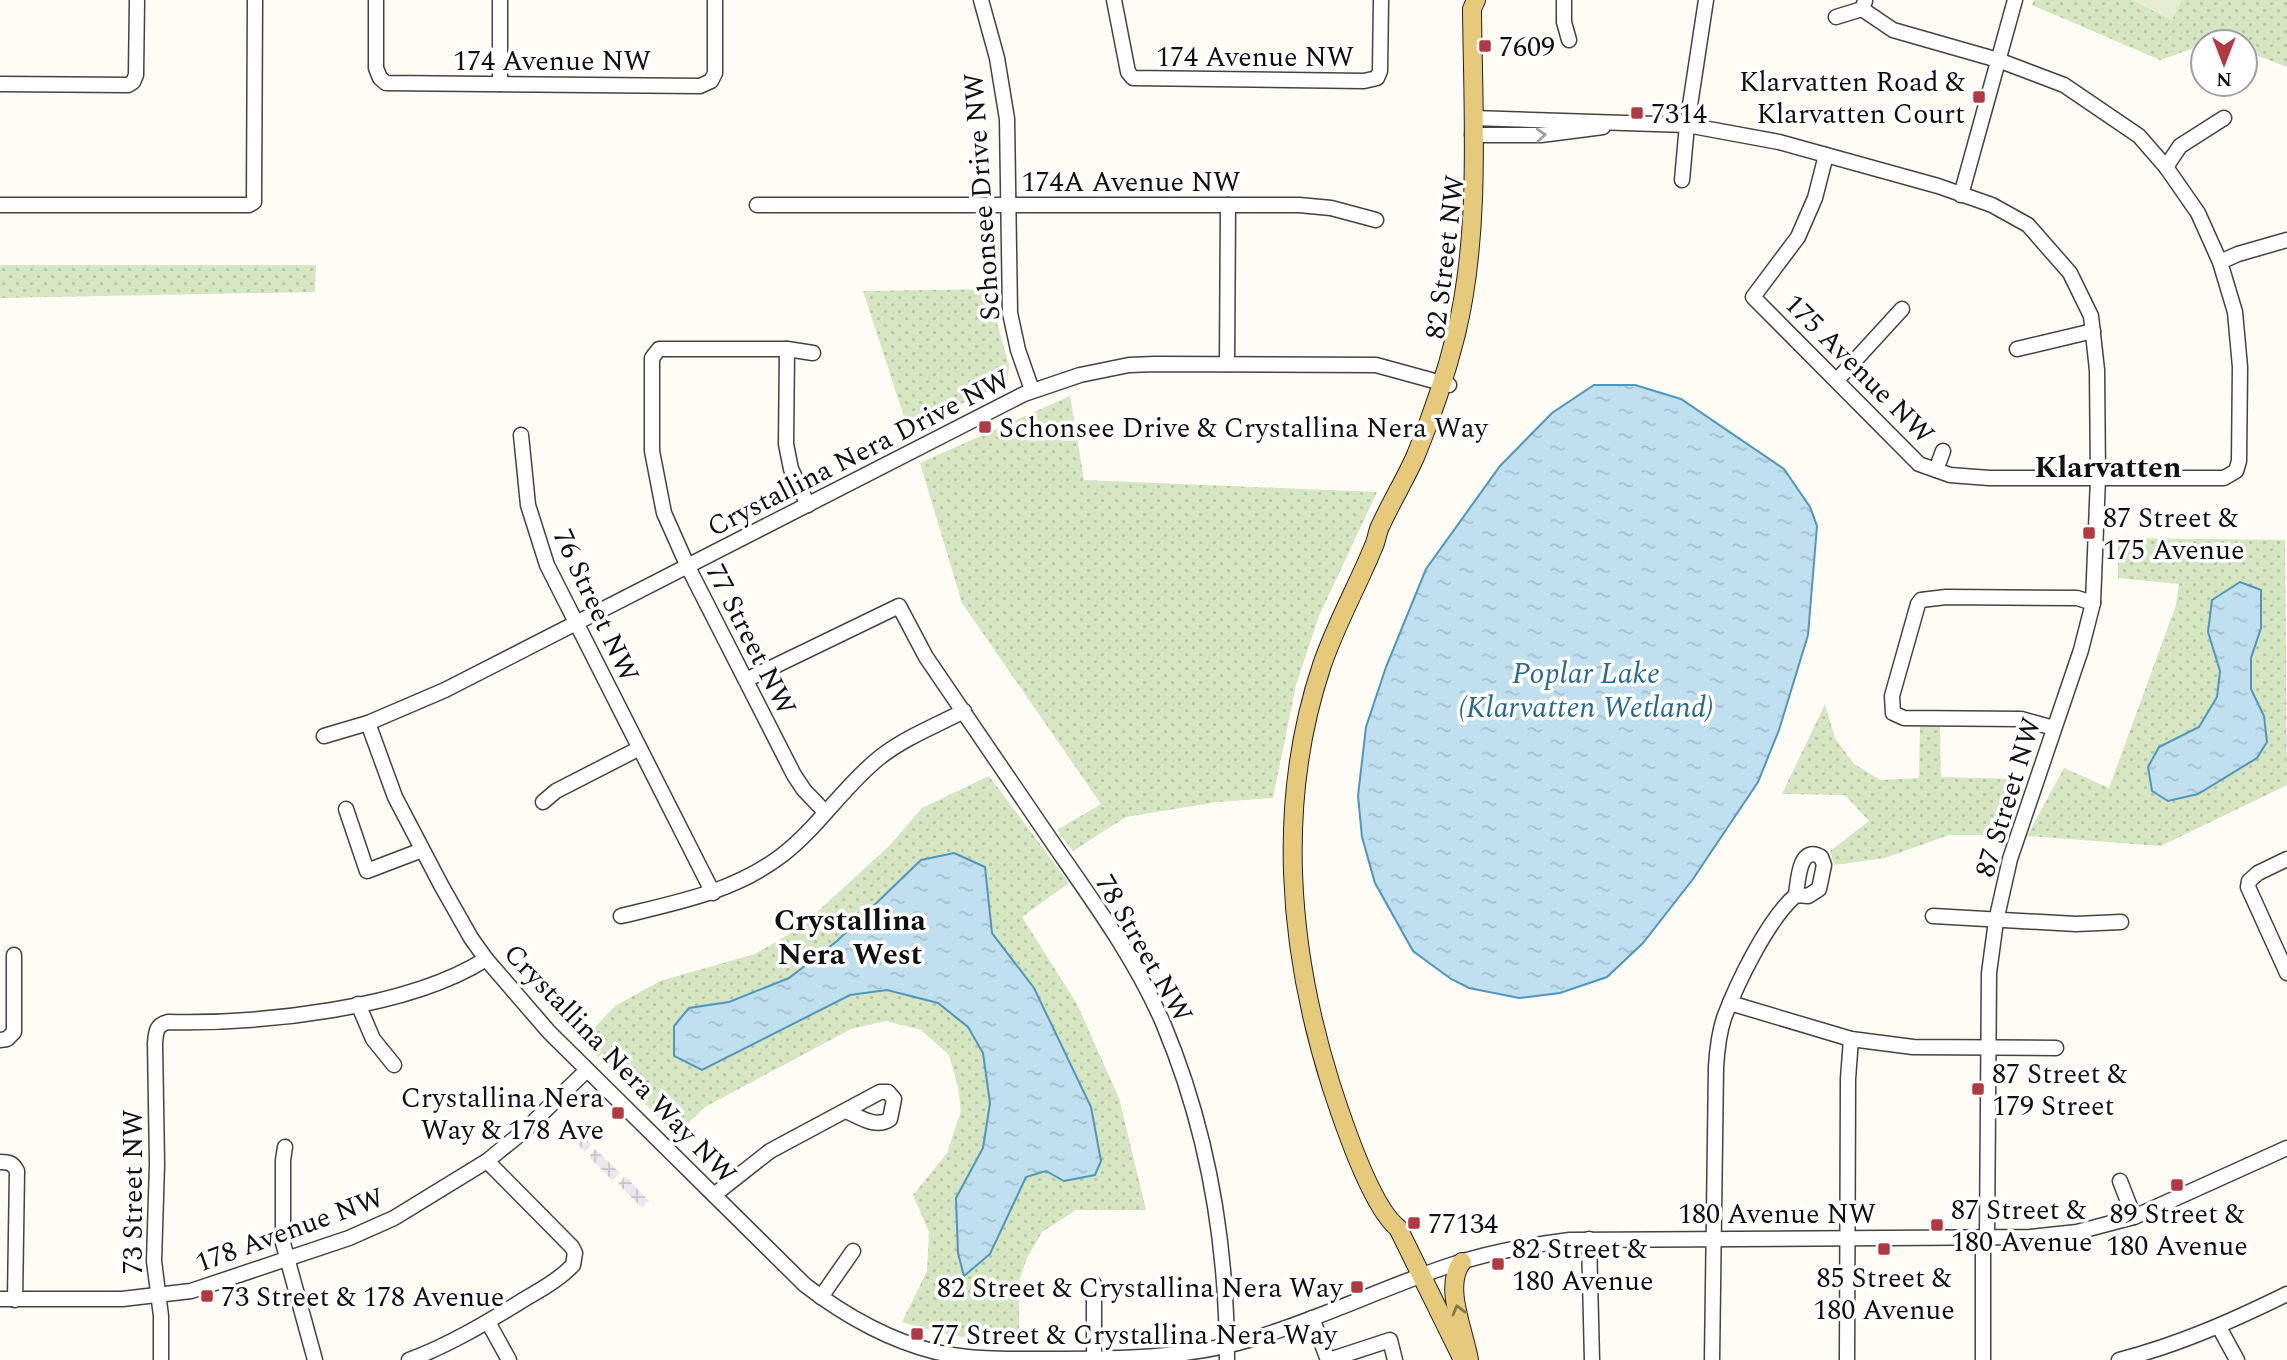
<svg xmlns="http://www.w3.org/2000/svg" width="2287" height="1360" font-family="Spectral,serif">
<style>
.industrial{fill:url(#industrial-grid)}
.park{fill:url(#park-dots)}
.pitch{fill:#e5edd3}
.water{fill:url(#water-ripples);stroke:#5096bd;stroke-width:2}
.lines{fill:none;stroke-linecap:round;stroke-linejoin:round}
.minor-casing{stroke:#434343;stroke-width:17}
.major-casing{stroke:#212121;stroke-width:20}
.minor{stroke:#fff;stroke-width:14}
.major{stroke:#e7c97c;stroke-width:18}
.oneway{stroke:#9f9f9f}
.oneway2{stroke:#86764b}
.poi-dot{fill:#b03944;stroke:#fff;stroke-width:2.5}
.labels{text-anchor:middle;stroke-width:7;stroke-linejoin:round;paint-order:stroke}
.poi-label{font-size:28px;fill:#101010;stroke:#fff;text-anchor:start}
.street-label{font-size:28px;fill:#101010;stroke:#fff}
.neighbourhood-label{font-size:30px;font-weight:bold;fill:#101010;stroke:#fff}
.water-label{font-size:30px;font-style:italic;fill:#286994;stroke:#fff}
</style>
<defs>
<pattern id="industrial-grid" width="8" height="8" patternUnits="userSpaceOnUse" patternTransform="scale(1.75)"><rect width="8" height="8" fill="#ece6ed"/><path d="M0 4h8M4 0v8" fill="none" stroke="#c9c4ca"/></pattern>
<pattern id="park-dots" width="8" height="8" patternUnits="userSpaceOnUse" patternTransform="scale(1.75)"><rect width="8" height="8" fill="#d6e5c2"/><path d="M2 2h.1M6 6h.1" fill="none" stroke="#b7c3a6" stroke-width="1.8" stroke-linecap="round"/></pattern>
<pattern id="water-ripples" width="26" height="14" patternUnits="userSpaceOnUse" patternTransform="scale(1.75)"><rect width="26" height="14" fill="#c0dfef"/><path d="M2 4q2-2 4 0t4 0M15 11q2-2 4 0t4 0" fill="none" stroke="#a4becc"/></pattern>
</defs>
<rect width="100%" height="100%" fill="#fefcf5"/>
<g class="industrial">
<polygon points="568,1120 592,1145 585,1152 561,1128"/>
<polygon points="595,1149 620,1173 612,1180 589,1157"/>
<polygon points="625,1176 649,1201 642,1208 618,1184"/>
</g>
<g class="park">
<polygon points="2034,0 2287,0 2287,67 2245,51 2245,42 2217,40 2203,42 2203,45 2160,60 2032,5"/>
<polygon points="0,265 316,265 315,292 0,298"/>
<polygon points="997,289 997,323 1009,365 1007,382 908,429 863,291"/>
<polygon points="1070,396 1084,480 1377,492 1319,616 1296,685 1273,798 1217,802 1126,817 1073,851 1057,830 1101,804 962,603 920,463"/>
<polygon points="2118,538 2285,540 2287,785 2161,846 2027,836 2064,768 2109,788 2176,605 2179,584 2118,578"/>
<polygon points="1825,704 1835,738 1854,764 1880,780 1919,778 1920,727 1940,727 1941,777 2016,779 1997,835 1949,835 1885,858 1834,865 1830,851 1869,821 1845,795 1782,794"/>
<path d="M 989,776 L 1069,883 L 1022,917 L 1077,1004 L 1119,1098 L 1146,1210 L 1076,1210 L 1042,1232 L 1027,1258 L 1019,1281 L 1019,1341 C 974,1341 944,1335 902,1322 L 927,1271 L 929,1232 L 913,1195 L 947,1153 L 961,1111 L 958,1087 L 949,1055 L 921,1030 L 886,1021 L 851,1029 L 705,1107 L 676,1135 L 582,1041 L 615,1006 L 660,981 L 755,954 L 801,927 L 890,845 L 922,808 Z"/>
</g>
<polygon class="pitch" points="2131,0 2182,0 2172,20"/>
<g class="water">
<polygon points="1594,385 1635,385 1681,399 1784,469 1810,507 1817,526 1808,635 1779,730 1758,782 1693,879 1643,943 1607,977 1560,993 1519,998 1469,988 1451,979 1413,951 1375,883 1362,837 1358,796 1366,727 1386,667 1426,569 1500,466 1552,413"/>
<polygon points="2240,582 2261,590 2261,628 2251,658 2251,689 2264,716 2267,742 2257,758 2198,794 2168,801 2152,791 2148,767 2159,747 2199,727 2217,697 2220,671 2208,632 2212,600"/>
<polygon points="954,853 985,867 992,933 1034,988 1091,1107 1101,1161 1095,1175 1064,1181 1046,1171 1026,1177 990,1254 964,1276 958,1253 956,1198 983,1148 990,1103 983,1053 968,1027 938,1003 887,990 850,995 702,1070 674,1056 674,1026 689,1008 729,1002 789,978 837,941 921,860"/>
</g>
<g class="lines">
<defs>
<g id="minor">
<polyline points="376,0 376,68 380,78 386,83 700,86 711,81 715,73 715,0"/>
<polyline points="981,0 997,58 1007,119 1010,313 1018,350 1032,390"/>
<polyline points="1114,0 1128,72 1133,78 1364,81 1377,78 1380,71 1381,0"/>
<polyline points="1564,0 1564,22 1569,40"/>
<polyline points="1836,17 1862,9 1865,1"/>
<polyline points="0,84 128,85 133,82 136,75 137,0"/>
<polyline points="500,84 500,0"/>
<polyline points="1473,118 1687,125 1779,142 1938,186 1992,205 2028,225 2070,273 2091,316 2097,370 2098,478 2093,603 2081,650 2010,859 1996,921 1989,973 1987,1237 1983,1251 1983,1360"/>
<polyline points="1472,135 1541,135 1603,127"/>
<polyline points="1826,155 1815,198 1798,237 1753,297 1919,464 1950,475 1989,478 2224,478 2236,471 2239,461 2240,367 2235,312 2220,262 2198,213 2166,167 2139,136 2064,85 1998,60 1893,30 1862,9"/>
<polyline points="2166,167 2180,146 2224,118"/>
<polyline points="1682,180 1687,125 1706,0"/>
<polyline points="1961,195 2015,0"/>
<polyline points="0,205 249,205 254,202 255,0"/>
<polyline points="757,205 1299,205 1331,208 1376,220"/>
<polyline points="2220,262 2238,254 2287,240"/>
<polyline points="787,349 786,444 791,469 808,505"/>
<polyline points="2017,349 2093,331"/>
<polyline points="813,353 787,349 659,349 652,358 652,451 664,513 688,567 794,775 804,790 825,812"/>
<polyline points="1227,364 1228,205"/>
<polyline points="1837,380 1902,309"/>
<polyline points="521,435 528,505 547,565 713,893"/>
<polyline points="1936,470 1943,451"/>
<path d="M 746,680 L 899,606 L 926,657 C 971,723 1016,789 1061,855 C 1098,908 1137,963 1163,1023 C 1208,1130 1227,1244 1227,1360"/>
<path d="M 368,723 L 395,797 L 441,885 L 471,938 L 486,959 L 549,1032 L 805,1285 C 844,1315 888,1340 936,1352 C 973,1360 1010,1359 1047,1359 C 1116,1359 1185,1359 1252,1339 C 1320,1319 1384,1287 1451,1265 C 1489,1252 1530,1245 1570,1240 L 2030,1237 L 2077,1232 L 2134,1217 L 2287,1148"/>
<polyline points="2054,728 2021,719 1904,718 1893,713 1892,696 1918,604 1921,600 1946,597 2077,598 2093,603"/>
<polyline points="324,736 368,723 445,690 1024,394 1080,375 1129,365 1155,364 1376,365 1449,385"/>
<polyline points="543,802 556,791 638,749"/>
<polyline points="346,809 367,871 422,850"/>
<polyline points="2287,859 2258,873 2249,881 2248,887 2287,973"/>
<path d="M 621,916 C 678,902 733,892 781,856 C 818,828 843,787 879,758 C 904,738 935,726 964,711"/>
<polyline points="1933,916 2076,924 2121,922"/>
<polyline points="1730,1003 1851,1039 1913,1047 2056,1048"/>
<polyline points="358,1004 373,1039 394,1065"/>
<polyline points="0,1040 7,1039 14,1032 14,955"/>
<polyline points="285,1147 283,1160 283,1243 315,1360"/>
<path d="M 0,1162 C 9,1162 13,1163 17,1171 L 15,1300"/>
<polyline points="2120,1181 2134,1217"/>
<path d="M 714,1195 L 770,1151 L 880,1092 L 888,1092 L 894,1099 L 890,1119 C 876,1129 860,1117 846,1111"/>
<polyline points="1589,1239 1592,1360"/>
<polyline points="821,1297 853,1251"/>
<polyline points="0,1299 122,1299 191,1291 349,1238 394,1218 487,1161 524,1131 587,1070"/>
<polyline points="1312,1318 1328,1360"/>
<polyline points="488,1322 509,1360"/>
<polyline points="2219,1327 2237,1360"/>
<polyline points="1094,1359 1094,1284"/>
<path d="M 161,1360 L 161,1316 L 154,1261 L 157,1164 L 155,1043 C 156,1032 156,1025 168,1022 C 260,1024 408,1009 486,959"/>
<path d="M 409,1360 C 449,1345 484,1324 520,1302 C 538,1291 559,1280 573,1265 L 575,1253 L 572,1247 L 487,1161"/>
<polyline points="1329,1360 1390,1340 1395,1360"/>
<path d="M 1712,1360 L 1716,1067 C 1717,1051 1719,1033 1724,1018 C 1737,983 1768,919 1796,895 L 1808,896 L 1819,889 L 1824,865 L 1821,857 C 1799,844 1798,881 1796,895"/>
<polyline points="1847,1360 1848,1079 1851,1039"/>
<path d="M 2119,1360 C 2178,1345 2232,1321 2287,1294"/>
</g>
<g id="major">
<path d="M 1462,1262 C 1443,1286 1464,1330 1469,1360"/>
<path d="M 1463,1360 L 1398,1228 C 1371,1207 1342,1119 1331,1085 C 1288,949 1276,802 1322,665 C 1336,624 1357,587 1373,548 C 1376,542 1377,535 1379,529 C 1390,504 1405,480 1416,455 C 1432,416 1446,374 1456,334 C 1481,232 1473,114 1472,9 L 1476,0"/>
</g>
</defs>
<use href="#minor" class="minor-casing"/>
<use href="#major" class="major-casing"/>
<use href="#minor" class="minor"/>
<use href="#major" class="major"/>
</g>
<defs><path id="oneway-chevron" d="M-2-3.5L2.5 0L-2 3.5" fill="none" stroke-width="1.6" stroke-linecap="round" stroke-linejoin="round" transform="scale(1.75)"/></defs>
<use class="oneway" href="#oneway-chevron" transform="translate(1541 135) rotate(-3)"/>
<use class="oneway2" href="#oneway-chevron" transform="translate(1458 1310) rotate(-105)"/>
<g class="poi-dot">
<rect x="1478" y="39" width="14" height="14" rx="3.5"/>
<rect x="1972" y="90" width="14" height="14" rx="3.5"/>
<rect x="1630" y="106" width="14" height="14" rx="3.5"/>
<rect x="978" y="420" width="14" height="14" rx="3.5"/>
<rect x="2082" y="526" width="14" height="14" rx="3.5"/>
<rect x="1971" y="1082" width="14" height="14" rx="3.5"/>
<rect x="611" y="1106" width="14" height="14" rx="3.5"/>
<rect x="2170" y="1178" width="14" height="14" rx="3.5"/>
<rect x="1407" y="1216" width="14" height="14" rx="3.5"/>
<rect x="1930" y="1218" width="14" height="14" rx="3.5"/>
<rect x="1877" y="1242" width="14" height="14" rx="3.5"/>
<rect x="1491" y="1257" width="14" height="14" rx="3.5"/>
<rect x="1350" y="1280" width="14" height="14" rx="3.5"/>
<rect x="200" y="1289" width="14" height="14" rx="3.5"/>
<rect x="910" y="1327" width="14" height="14" rx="3.5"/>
</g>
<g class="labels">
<g class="poi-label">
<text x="1499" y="56">7609</text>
<text x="1965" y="91" text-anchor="end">Klarvatten Road &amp;<tspan x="1965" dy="32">Klarvatten Court</tspan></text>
<text x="1651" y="123">7314</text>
<text x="999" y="437">Schonsee Drive &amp; Crystallina Nera Way</text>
<text x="2103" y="527">87 Street &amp;<tspan x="2103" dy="32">175 Avenue</tspan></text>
<text x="1992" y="1083">87 Street &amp;<tspan x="1992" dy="32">179 Street</tspan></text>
<text x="604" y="1107" text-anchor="end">Crystallina Nera<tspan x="604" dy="32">Way &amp; 178 Ave</tspan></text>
<text x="1951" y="1219">87 Street &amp;<tspan x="1951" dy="32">180 Avenue</tspan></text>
<text x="2177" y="1223" text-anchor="middle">89 Street &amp;<tspan x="2177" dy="32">180 Avenue</tspan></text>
<text x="1428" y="1233">77134</text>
<text x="1512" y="1258">82 Street &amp;<tspan x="1512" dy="32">180 Avenue</tspan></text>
<text x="1884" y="1287" text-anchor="middle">85 Street &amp;<tspan x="1884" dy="32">180 Avenue</tspan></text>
<text x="1343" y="1297" text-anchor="end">82 Street &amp; Crystallina Nera Way</text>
<text x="221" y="1306">73 Street &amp; 178 Avenue</text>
<text x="931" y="1344">77 Street &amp; Crystallina Nera Way</text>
</g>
<g class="street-label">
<text x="1255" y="66">174 Avenue NW</text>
<text x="552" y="70">174 Avenue NW</text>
<text x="1131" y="191">174A Avenue NW</text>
<text transform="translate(981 197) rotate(-94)" y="10">Schonsee Drive NW</text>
<text transform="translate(1444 257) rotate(-83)" y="10">82 Street NW</text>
<text transform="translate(1860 368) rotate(45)" y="10">175 Avenue NW</text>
<text transform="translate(858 452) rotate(-27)" y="10">Crystallina Nera Drive NW</text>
<text transform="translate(597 605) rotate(65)" y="10">76 Street NW</text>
<text transform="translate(752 639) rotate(63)" y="10">77 Street NW</text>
<text transform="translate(2007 797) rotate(-73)" y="10">87 Street NW</text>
<text transform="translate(1145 948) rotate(60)" y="10">78 Street NW</text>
<text transform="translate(621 1063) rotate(46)" y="10">Crystallina Nera Way NW</text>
<text transform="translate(132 1192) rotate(-90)" y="10">73 Street NW</text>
<text x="1777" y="1223">180 Avenue NW</text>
<text transform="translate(289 1229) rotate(-20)" y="10">178 Avenue NW</text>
</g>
<g class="neighbourhood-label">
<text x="2108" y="477">Klarvatten</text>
<text x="850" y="930">Crystallina<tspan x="850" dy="34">Nera West</tspan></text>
</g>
<g class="water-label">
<text x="1586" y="683">Poplar Lake<tspan x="1586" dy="34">(Klarvatten Wetland)</tspan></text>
</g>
</g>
<g transform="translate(2224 63) rotate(180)"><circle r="33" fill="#ffffff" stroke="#9f9f9f" stroke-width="2"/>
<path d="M0-5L12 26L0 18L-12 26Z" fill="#b03944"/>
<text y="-10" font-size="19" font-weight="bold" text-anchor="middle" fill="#101010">N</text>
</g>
</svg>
